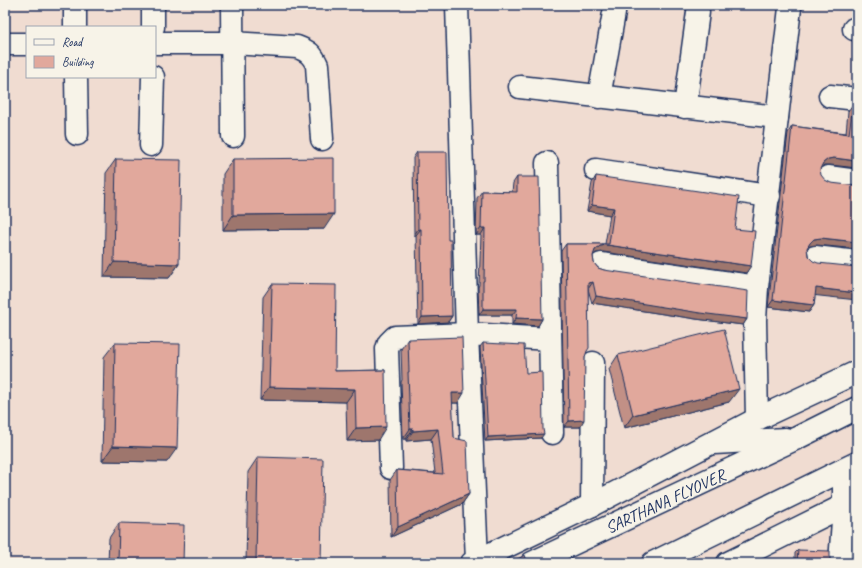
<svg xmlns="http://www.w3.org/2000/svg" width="862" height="568" font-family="Caveat,sans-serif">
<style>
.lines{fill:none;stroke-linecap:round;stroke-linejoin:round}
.minor-casing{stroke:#1b2f5e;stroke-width:25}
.major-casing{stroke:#1b2f5e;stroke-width:25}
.minor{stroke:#f7f3e8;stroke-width:22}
.major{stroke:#f7f3e8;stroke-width:22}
.wall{fill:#c29086;stroke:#1b2f5e}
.shaded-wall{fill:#9e766d;stroke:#1b2f5e}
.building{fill:#e1a89c;stroke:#1b2f5e}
.labels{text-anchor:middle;stroke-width:3.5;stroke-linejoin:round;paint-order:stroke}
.street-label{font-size:17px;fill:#1b2f5e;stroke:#f7f3e8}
</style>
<rect width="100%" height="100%" fill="#f0dcd1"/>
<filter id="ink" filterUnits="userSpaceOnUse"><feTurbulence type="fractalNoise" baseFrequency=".025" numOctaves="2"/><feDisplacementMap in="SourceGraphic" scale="8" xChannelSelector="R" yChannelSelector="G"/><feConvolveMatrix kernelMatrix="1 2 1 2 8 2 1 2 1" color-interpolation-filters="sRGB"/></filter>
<g filter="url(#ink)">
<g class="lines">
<defs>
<g id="minor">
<polyline points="232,5 233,136"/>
<polyline points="457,5 467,334 477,560"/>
<polyline points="75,27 75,5"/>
<polyline points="153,27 153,5"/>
<polyline points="854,29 857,29"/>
<path d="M 155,43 L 231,43 L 297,47 C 308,51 312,54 317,65 L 322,139"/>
<polyline points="5,44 27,44"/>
<polyline points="76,77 77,134"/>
<polyline points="520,87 777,117"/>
<polyline points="830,96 857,99"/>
<polyline points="599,97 614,13"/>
<polyline points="685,107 698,12"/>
<polyline points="151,145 153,77"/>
<polyline points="547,163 552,433"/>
<polyline points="596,170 769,196"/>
<polyline points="828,177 857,181"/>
<polyline points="815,257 857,262"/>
<polyline points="601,264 757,287"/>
<polyline points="757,419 755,320 757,287 790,8"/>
<polyline points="391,468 387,349 389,343 395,337 467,334 550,339"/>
<polyline points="592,505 593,363"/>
<polyline points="472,563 592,505 757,419 857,372"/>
<polyline points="728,563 857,499"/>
<polyline points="840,563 844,506 844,470"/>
</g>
<g id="major">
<polyline points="714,443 786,439"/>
<polyline points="532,563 797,438 857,408"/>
<polyline points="653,563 857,463"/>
</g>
</defs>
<use href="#minor" class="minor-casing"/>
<use href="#major" class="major-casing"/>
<use href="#minor" class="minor"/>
<use href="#major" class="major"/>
</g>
<g class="wall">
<polygon points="853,104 857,104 857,168 830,165 824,165 821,167 820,169 816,245 810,246 807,248 815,295 814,305 809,312 768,307 788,133 792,126 846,133 848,111"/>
<polygon points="417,152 448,240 452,316 448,322 418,324 416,235 414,235 413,158"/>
<polygon points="116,159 179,264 169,278 104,277 106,173"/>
<polygon points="233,159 324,229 223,230 223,174"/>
<polygon points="596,176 735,229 746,273 603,252 596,253 594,254 593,256 594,263 598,268 747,319 743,325 696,319 592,303 588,289 586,352 585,357 580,427 564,427 561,251 566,244 605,244 610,215 587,211 592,183"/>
<polygon points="517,177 542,319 538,326 512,324 512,315 479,315 478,287 479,285 481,235 476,235 477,198 482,191 512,192 513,183"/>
<polygon points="272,284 335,371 385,370 378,440 347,441 346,402 260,400 263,297"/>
<polygon points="408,339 458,403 452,403 454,438 469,494 462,504 391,537 390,480 397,470 435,473 431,439 406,441 406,439 403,439 401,382 402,380 401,349"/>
<polygon points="115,343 167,462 102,461 104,357"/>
<polygon points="483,343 526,373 541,438 485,441 480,347"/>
<polygon points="618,355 729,402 624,428 609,369"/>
<polygon points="258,457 321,562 320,563 246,563 248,472"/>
<polygon points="119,523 183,563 108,563 109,538"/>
<polygon points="798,550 830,559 831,563 795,563 795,553"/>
</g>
<g class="shaded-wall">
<polygon points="834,158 857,161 857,168 830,165 824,165 818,170 823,163 828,159"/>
<polygon points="592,205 614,208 610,215 587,211"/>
<polygon points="334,214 324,229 223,230 233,215"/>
<polygon points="481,228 485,228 481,235 476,235"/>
<polygon points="418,229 421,229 416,235 414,235"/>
<polygon points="821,238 857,242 857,249 816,245 810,246 805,249 810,243 814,239"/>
<polygon points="607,245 751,266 746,273 603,252 596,253 591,257 595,250 600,246"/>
<polygon points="114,262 179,264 169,278 104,277"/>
<polygon points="593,282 588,289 583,289 588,283"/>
<polygon points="816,288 857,293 857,300 811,295"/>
<polygon points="596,296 747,319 743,325 696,319 592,303"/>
<polygon points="773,300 814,305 809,312 768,307"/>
<polygon points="483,309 517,309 512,315 479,315"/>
<polygon points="452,316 448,322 418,324 422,317"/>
<polygon points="516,318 542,319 538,326 512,324"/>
<polygon points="269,387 355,389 346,402 260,400"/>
<polygon points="739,389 729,402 624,428 633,415"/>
<polygon points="452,393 464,393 458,403 445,403"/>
<polygon points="584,420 580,427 564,427 569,421"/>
<polygon points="386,427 378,440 347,441 356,428"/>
<polygon points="410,429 413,429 406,439 403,439"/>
<polygon points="438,429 431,439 406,441 413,431"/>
<polygon points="544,434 541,438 485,441 488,437"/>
<polygon points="113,446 177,448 167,462 102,461"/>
<polygon points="469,494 462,504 391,537 398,527"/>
<polygon points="256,561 321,562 320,563 254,563"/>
</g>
<g class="building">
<polygon points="853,104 857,104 857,161 834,158 828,159 823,163 820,169 821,175 825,180 831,183 857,186 857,242 821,238 814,239 810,243 807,248 808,256 813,261 818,263 857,267 857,293 816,288 814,305 773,300 792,126 849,134"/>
<polygon points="417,152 447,152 448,240 451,240 452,316 422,317 421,229 418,229"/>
<polygon points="334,158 334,214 233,215 233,159"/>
<polygon points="116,159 181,160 179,264 114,262"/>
<polygon points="596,176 739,197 735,229 755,231 751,266 607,245 600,246 595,250 593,256 594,263 598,268 604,270 748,291 747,319 700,313 596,296 593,282 588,283 589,348 587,351 585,357 584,420 569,421 566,244 609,244 614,208 592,205"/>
<polygon points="517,177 539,177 542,319 516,318 517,309 483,309 483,281 484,281 485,228 481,228 482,191 517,192"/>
<polygon points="272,284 336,285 335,371 385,370 386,427 356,428 355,389 269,387"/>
<polygon points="724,329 739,389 633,415 618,355"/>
<polygon points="462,337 464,393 452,393 454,438 467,441 469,494 398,527 397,470 443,474 438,429 413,431 413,429 410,429 408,372 409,372 408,339"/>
<polygon points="115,343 180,344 177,448 113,446"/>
<polygon points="483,343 524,345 526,373 542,372 543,429 544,434 488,437"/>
<polygon points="258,457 323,459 321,562 256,561"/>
<polygon points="119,523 184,525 183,563 118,563"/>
<polygon points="798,550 830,551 830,559 831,563 797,563"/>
<polygon points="525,555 527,561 529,563 510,563"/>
</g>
</g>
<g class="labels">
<g class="street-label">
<text transform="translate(665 501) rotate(-25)" y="6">SARTHANA FLYOVER</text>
</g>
</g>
<rect width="862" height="568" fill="none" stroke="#f7f3e8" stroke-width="20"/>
<rect x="10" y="10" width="842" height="548" fill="none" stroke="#1b2f5e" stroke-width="1.5" filter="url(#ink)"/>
<rect x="26" y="26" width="130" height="52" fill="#f7f3e8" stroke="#9fa5b1"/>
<rect x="34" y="39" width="20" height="6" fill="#f7f3e8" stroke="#9fa5b1"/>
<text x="62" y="46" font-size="12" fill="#1b2f5e">Road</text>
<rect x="34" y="56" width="20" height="12" fill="#e1a89c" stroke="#9fa5b1"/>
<text x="62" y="66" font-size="12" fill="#1b2f5e">Building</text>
</svg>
